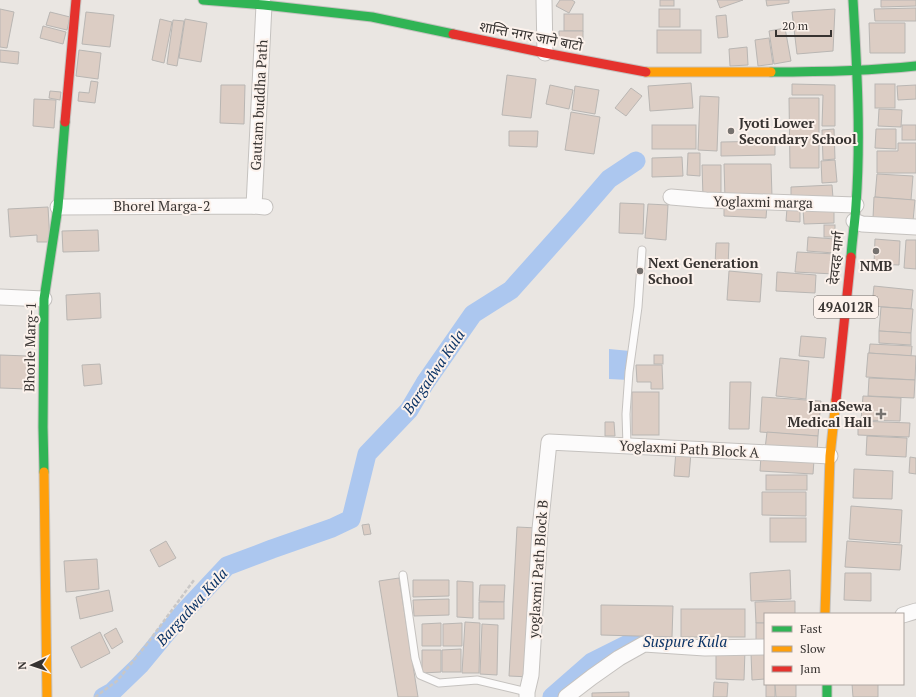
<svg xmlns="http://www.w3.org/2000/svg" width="916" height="697" font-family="'PT Serif','Noto Sans Devanagari',serif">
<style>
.water{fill:#acc7ef}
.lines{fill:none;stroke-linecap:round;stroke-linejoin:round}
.canal{stroke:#acc7ef;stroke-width:19}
.building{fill:#dccdc4;stroke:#b9b6b3}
.lane-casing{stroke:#c5c2bf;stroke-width:9}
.street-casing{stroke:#c5c2bf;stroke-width:17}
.fast-casing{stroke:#c5c2bf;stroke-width:11}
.slow-casing{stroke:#c5c2bf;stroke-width:11}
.jam-casing{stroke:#c5c2bf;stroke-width:11}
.path{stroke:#c9c7c6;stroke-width:2.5;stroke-dasharray:4 2;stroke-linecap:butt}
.lane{stroke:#fcfbfb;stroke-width:7}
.street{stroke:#fcfbfb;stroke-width:15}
.fast{stroke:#30b455;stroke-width:9}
.slow{stroke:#ff9f0a;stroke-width:9}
.jam{stroke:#e5322d;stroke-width:9}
.poi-dot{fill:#76726f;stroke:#fcf2ec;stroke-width:1.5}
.labels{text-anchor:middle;stroke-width:4;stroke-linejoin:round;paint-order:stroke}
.shield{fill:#fcf2ec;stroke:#726c69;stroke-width:1}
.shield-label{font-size:13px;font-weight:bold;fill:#373331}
.street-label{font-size:14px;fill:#373331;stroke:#fcf2ec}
.poi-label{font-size:14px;font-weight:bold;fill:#373331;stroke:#fcf2ec;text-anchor:start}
.water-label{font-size:15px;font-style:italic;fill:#0b3366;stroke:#fcf2ec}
</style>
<rect width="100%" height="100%" fill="#eae6e2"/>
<polygon class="water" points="609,349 630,351 629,380 609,379"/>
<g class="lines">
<g class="canal">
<polyline points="103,697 112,692 140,665 183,613 227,566 272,549 332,528 351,519 367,454 409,410 425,383 473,314 511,290 577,216 609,179 636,161"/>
<polyline points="552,697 592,662 632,642 658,640"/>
</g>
</g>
<g class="building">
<polygon points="560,0 572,0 575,2 569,13 556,6"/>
<rect x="660" y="0" width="14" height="6"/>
<polygon points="717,0 743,0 720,8"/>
<polygon points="766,0 789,0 789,3 767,6"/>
<polygon points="881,0 916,0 916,6 881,7"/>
<polygon points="916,8 916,21 875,21 874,9"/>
<polygon points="0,9 14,12 7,48 0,47"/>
<rect x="659" y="9" width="21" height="18"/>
<polygon points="835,9 833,51 797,54 792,12"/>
<polygon points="50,12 70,17 67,30 46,25"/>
<polygon points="86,12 114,15 110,47 82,44"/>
<rect x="564" y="14" width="19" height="17"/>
<polygon points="726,15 728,37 718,38 716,16"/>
<polygon points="160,19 172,22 164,63 152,60"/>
<polygon points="185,19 207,23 201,62 179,58"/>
<polygon points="173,20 184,21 177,66 167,64"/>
<polygon points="869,23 905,23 905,53 870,53"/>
<polygon points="43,26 66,32 63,44 40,38"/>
<polygon points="785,28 791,61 774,64 769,31"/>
<rect x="657" y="30" width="44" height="23"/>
<polygon points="559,31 583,31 583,40 559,39"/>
<polygon points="769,38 773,64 758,66 755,40"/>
<polygon points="747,47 748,65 730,66 729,49"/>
<polygon points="0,50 19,52 18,64 0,62"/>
<polygon points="79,50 101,53 98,79 76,76"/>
<polygon points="507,75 536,79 531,118 502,115"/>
<polygon points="91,81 98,82 95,103 78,101 79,92 89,93"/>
<polygon points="691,83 693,108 650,111 648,86"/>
<polygon points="792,84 835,85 835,126 822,126 823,95 792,95"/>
<rect x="875" y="84" width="20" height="24"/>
<polygon points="221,85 245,85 244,124 220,123"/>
<polygon points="550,85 573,90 569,109 546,104"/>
<polygon points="916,85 916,99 898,100 897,86"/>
<polygon points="575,86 599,90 595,114 572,110"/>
<polygon points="631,88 642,96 626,116 615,108"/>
<polygon points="50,91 61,92 60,100 49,98"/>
<polygon points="700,96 719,97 717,151 698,150"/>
<polygon points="789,98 819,98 819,168 790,168"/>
<polygon points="34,99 56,100 54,128 33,126"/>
<polygon points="879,109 902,110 901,127 878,126"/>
<polygon points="571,112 600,117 594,154 565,150"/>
<rect x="652" y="125" width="44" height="24"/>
<rect x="902" y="125" width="14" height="15"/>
<polygon points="834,129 835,159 823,160 822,130"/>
<polygon points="876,129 896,129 896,149 875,148"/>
<polygon points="509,131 538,131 537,147 509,146"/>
<polygon points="775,141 775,155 721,156 721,142"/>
<polygon points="898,143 916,143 916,173 877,173 877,151 898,151"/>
<polygon points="688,153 700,153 700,176 687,175"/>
<polygon points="682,157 683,176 652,177 652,158"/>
<polygon points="835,160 837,182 822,183 821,161"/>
<polygon points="724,164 771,164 772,197 725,198"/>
<polygon points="702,165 721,165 721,196 703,197"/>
<polygon points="877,174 913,176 911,200 875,197"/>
<polygon points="832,185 833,198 791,200 791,187"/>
<polygon points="874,197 915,200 913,221 873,218"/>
<polygon points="620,203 644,204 643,234 619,233"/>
<polygon points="648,204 668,205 666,240 645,238"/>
<polygon points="724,204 767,205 766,218 724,216"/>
<polygon points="48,207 50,242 37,242 37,235 10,237 8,209"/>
<polygon points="787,208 800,208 800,222 786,221"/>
<polygon points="803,209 834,209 834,223 804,224"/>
<rect x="824" y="225" width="11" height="12"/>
<polygon points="98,230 99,251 63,252 62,231"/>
<polygon points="808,237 835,239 834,253 807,251"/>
<polygon points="875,239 900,241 899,265 874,264"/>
<polygon points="906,240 916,240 916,269 904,268"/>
<polygon points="716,243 729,243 728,267 715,266"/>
<polygon points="797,252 835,254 834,274 795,272"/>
<polygon points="729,271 762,274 760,302 727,300"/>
<polygon points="777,272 816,275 815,293 776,291"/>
<polygon points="874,286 913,290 911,309 872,306"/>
<polygon points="100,293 101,318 67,320 66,295"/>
<polygon points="881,307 913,309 911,333 879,331"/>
<polygon points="879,331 911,333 911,345 879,343"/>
<polygon points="801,336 826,338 824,358 799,356"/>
<polygon points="870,344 912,346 911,356 869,353"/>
<polygon points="868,353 916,356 915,380 866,377"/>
<polygon points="0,355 28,356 28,389 0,388"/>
<rect x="654" y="355" width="9" height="9"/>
<polygon points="780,358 809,361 806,399 776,396"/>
<polygon points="100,364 102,384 84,386 82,365"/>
<polygon points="636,365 662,365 663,389 651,389 651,382 637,382"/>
<polygon points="869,378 915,380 914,398 868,396"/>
<polygon points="730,382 751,382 749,429 729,429"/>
<rect x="632" y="392" width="27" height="43"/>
<polygon points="863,396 901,398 900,421 861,420"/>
<polygon points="762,397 821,401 818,436 760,432"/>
<polygon points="858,421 910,423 909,437 858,435"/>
<polygon points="605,422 614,422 615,436 605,436"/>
<polygon points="767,432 818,436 817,452 765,449"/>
<polygon points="867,436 907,438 906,457 866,455"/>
<polygon points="676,451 691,452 689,477 674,476"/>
<polygon points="761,456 814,460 813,474 760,471"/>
<polygon points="910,457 916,458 916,474 909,473"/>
<polygon points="854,469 893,471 892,499 853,498"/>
<rect x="766" y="475" width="41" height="15"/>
<polygon points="762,492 806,492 806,516 762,515"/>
<polygon points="851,506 902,510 900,543 849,539"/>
<rect x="770" y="518" width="36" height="24"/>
<polygon points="369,524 371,534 364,535 362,525"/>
<polygon points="517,527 537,528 530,677 509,676"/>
<polygon points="166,541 176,558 159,567 150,550"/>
<polygon points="847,541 902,545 900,570 845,567"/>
<polygon points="97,559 99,589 66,592 64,561"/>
<polygon points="790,570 791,599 751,601 750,573"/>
<polygon points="845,573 871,573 871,601 844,600"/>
<polygon points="399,578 418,697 398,697 379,581"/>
<polygon points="413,580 449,580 449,596 413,597"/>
<polygon points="457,581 473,582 473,618 457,617"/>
<polygon points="480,585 505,585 504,602 479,601"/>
<polygon points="109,590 113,611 80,619 76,597"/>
<polygon points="449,599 449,615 414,616 413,600"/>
<polygon points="795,601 795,614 765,614 765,623 756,623 755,602"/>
<rect x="479" y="602" width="25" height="17"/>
<polygon points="601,605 673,606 672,637 601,635"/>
<rect x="681" y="609" width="64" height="28"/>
<polygon points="465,622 480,623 479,673 462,673"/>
<polygon points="441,623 441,646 422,646 422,624"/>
<polygon points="462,623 462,646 443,646 443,624"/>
<rect x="756" y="623" width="9" height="18"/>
<polygon points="482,624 498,625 497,675 480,674"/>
<polygon points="116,628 123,642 112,649 104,635"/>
<polygon points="100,632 110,653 81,668 71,647"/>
<polygon points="461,649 461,672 442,672 442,650"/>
<polygon points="716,649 745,650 744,680 716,679"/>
<polygon points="422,650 441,650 441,672 422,673"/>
<polygon points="765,652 765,679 752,680 751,653"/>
<polygon points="714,682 728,683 727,697 713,697"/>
<rect x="766" y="684" width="9" height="13"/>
<polygon points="775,684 796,684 796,697 776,697"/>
<polygon points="852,684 878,684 878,697 853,697"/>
<polygon points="629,692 629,697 592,697 592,693"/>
</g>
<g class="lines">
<defs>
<g id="lane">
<polyline points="627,446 626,414 629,372 638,307 642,250"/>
<polyline points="403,575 415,658 420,675 439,683 477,680 527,692"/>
</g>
<g id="street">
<polyline points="544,0 545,53"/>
<polyline points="671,197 706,200 856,205"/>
<polyline points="254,206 264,5"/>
<polyline points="58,207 254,206 265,207"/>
<polyline points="854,221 862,224 916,227"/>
<polyline points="0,297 44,299"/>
<polyline points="903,615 916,611"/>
<polyline points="527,697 527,692 531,675 540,529 549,442 830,456"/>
<polyline points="566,697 592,677 619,658 644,644 705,648 765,647"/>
</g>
<g id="fast">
<polyline points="203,0 264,5 372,17 453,34"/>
<path d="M 771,72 C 820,72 868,71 916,66"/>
<path d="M 851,257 C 852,240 855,223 856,205 C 861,137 857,68 853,0"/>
<polyline points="44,472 43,427 44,299 58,207 65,122"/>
<polyline points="827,684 827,697"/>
</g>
<g id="slow">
<polyline points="646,72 771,72"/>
<polyline points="44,472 47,697"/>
<polyline points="825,614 830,456 836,400"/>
</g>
<g id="jam">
<polyline points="453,34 545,53 646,72"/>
<polyline points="65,122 76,0"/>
<polyline points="836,400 851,257"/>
</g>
</defs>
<use href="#lane" class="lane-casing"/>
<use href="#street" class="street-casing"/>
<use href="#fast" class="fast-casing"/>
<use href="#slow" class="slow-casing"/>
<use href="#jam" class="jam-casing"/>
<polyline class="path" points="95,697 117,681 147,644 194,580"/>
<use href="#lane" class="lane"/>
<use href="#street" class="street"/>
<use href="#fast" class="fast"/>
<use href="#slow" class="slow"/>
<use href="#jam" class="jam"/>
</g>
<g class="poi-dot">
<circle cx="731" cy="131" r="4"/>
<circle cx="876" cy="251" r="4"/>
<circle cx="640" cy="271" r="4"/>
<path d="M879 408h4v4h4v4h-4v4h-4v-4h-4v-4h4z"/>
</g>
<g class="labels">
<rect class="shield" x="814" y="296" width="64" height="22" rx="3"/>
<g class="shield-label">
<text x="846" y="312">49A012R</text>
</g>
<g class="street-label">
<text transform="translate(531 36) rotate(11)" y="5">शान्ति नगर जाने बाटो</text>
<text transform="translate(259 105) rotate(-87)" y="5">Gautam buddha Path</text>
<text transform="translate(763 202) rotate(1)" y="5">Yoglaxmi marga</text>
<text x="162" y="211">Bhorel Marga-2</text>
<text transform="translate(836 258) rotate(-84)" y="5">देवदह मार्ग</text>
<text transform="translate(30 347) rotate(-89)" y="5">Bhorle Marg-1</text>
<text transform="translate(689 449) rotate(3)" y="5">Yoglaxmi Path Block A</text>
<text transform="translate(538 569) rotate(-86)" y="5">yoglaxmi Path Block B</text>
</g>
<g class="poi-label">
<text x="739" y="128">Jyoti Lower<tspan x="739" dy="16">Secondary School</tspan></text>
<text x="648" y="268">Next Generation<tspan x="648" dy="16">School</tspan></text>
<text x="876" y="271" text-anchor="middle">NMB</text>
<text x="872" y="411" text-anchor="end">JanaSewa<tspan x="872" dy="16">Medical Hall</tspan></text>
</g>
<g class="water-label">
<text transform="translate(434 372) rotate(-56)" y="5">Bargadwa Kula</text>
<text transform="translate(192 607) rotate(-48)" y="5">Bargadwa Kula</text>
<text x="685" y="647">Suspure Kula</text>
</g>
</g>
<rect x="764" y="613" width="140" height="72" fill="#fcf2ec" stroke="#ada6a1"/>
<rect x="772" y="626" width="20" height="6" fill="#30b455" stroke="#ada6a1"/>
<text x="800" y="633" font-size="12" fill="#373331">Fast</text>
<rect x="772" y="646" width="20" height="6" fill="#ff9f0a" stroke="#ada6a1"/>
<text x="800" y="653" font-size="12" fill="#373331">Slow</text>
<rect x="772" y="666" width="20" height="6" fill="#e5322d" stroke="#ada6a1"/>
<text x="800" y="673" font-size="12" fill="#373331">Jam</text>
<g transform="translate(32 665) rotate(267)" stroke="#fcf2ec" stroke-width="3" paint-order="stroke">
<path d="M0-3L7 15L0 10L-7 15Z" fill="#373331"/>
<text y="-6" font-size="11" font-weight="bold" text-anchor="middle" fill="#373331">N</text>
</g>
<path d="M776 30v6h55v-6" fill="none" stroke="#373331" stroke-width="2"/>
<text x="782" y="30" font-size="12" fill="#373331" stroke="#fcf2ec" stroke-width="3" paint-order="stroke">20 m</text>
</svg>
